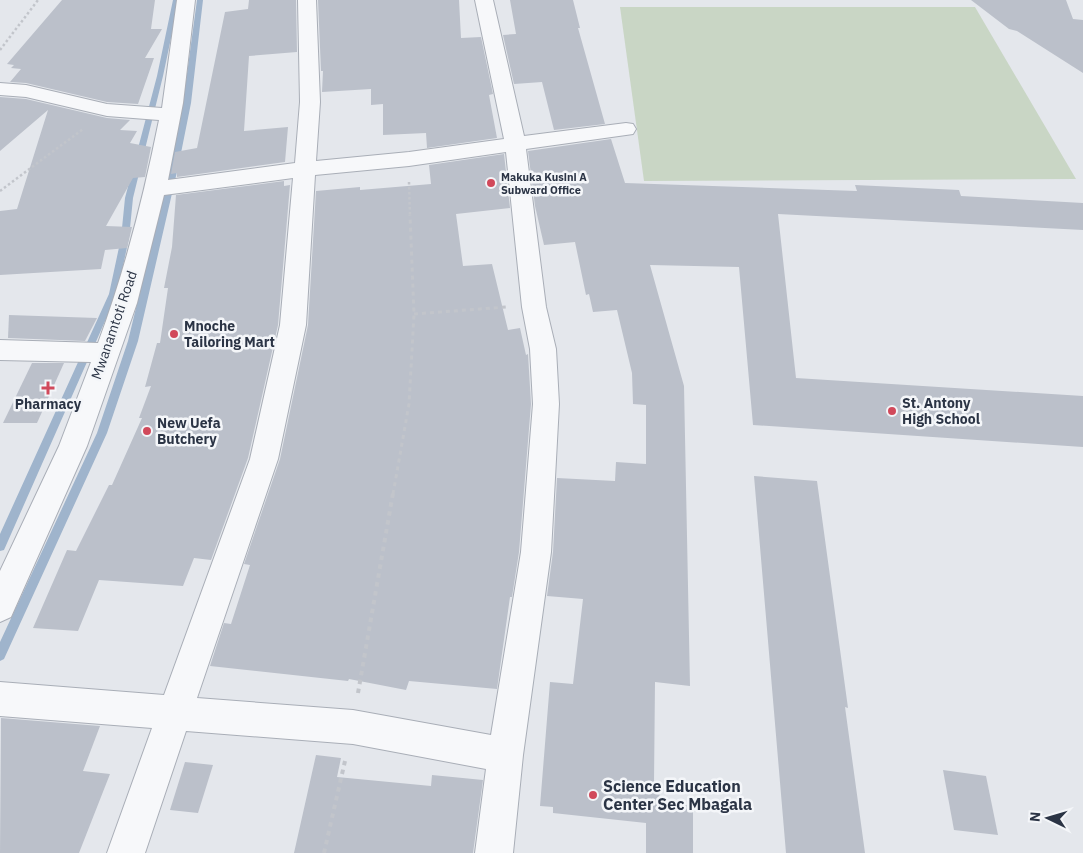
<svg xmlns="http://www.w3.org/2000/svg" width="1083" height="853" font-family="'IBM Plex Sans',sans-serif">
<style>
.green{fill:#c9d6c5}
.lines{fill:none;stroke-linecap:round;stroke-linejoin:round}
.stream{fill:#9fb4cc;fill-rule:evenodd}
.building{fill:#bbc0ca}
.minor-casing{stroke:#a9aeb7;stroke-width:2}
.path-far2{stroke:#c2c5cb;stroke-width:2.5;stroke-dasharray:2.5 2.5;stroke-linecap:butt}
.path-far1{stroke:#c2c5cb;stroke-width:3;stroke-dasharray:4 4;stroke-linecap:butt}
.path{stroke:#c2c5cb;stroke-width:4;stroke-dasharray:4.5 4.5;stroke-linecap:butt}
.minor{fill:#f7f8fa;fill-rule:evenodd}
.poi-dot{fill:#d1495b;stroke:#f4f6f9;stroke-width:2}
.labels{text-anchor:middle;stroke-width:5;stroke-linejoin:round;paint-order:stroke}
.far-poi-label{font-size:11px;font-weight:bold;fill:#2b3445;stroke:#f4f6f9;text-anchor:start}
.street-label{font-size:14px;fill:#2b3445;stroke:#f4f6f9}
.poi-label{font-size:14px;font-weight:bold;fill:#2b3445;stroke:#f4f6f9;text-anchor:start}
.near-poi-label{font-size:16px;font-weight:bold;fill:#2b3445;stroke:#f4f6f9;text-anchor:start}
</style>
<rect width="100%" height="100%" fill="#e4e7ec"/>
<polygon class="green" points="620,7 975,7 1076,179 644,181"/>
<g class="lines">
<g class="stream">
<polygon points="173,0 179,0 163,76 133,198 129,238 117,294 4,550 0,551 0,534 109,294 121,238 125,198 157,76"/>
<polygon points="197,0 203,0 191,103 179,163 138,341 107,433 4,659 0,661 0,642 97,433 128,341 171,163 183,103"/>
</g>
</g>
<g class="building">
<polygon points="62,0 155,0 151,29 162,29 145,58 154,58 138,104 107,102 26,83 10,82 21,69 11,68 14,65 7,64"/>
<polygon points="249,0 296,0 297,52 249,56 244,131 288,127 285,162 177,177 177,173 171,174 175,152 197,148 225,12 248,9"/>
<polygon points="318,0 459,0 461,38 481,37 493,94 489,95 497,138 427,148 426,133 383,135 383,104 371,105 371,89 322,92 323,71 321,71"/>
<polygon points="510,0 573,0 580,28 578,28 605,124 554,130 542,82 514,84 503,35 516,34"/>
<polygon points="971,0 1066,0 1073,19 1083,20 1083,73 1017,31 1009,29"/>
<polygon points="0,97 26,99 107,118 130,120 120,130 137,131 130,143 151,147 145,177 133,178 106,226 132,227 127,248 105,250 101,269 0,275 0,211 17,209 48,110 0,151"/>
<polygon points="611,139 625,183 857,191 855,185 959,190 961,196 1083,203 1083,230 778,214 796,378 1083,396 1083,447 753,425 739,267 650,265 684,386 690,686 655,682 654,783 660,784 659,803 693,806 693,853 646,853 646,823 553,813 553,807 540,806 550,682 573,684 583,599 547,596 553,552 557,478 615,481 616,462 646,464 646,405 633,404 632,373 617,310 593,312 589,294 586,295 575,242 544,245 535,206 528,151"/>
<polygon points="504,154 510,208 456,214 463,266 492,264 508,330 520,328 526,355 528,354 531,404 519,552 512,597 510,597 497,689 409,681 406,690 349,679 348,681 210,666 224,623 231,624 250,565 244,564 280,459 308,325 316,191 360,187 360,190 431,184 429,165"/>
<polygon points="284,181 284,186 290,185 278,325 248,458 211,560 194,558 183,586 99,580 78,631 33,628 67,550 76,551 109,485 112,485 142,418 139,418 151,386 145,387 157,343 160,343 168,288 164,288 172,247 176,195"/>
<polygon points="9,315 97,318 85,341 8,338"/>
<polygon points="32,363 64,363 37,423 3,423"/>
<polygon points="754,476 817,481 848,708 845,707 865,853 786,853"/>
<polygon points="1,718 100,726 83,771 110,774 79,853 0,853"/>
<polygon points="316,755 341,758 337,777 431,786 432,775 483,780 473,853 294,853"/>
<polygon points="185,762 213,765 198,813 170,810"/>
<polygon points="943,770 986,776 998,835 954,830"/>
</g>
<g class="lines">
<defs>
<path id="minor" d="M 177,0 L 195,0 L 183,103 L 168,180 L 295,163 L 300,102 L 298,0 L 316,0 L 320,102 L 316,161 L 409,152 L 504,139 L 475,0 L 493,0 L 524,136 L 626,123 L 633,124 L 636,129 L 633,134 L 626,135 L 526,149 L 546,307 L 556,349 L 559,404 L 551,552 L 523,755 L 513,853 L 475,853 L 486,769 L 353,744 L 186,731 L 145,853 L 107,853 L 152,728 L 0,716 L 0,682 L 164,695 L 250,459 L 280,325 L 293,178 L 164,195 L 137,303 L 87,446 L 11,617 L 0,622 L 0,571 L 59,446 L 91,362 L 0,360 L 0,340 L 98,343 C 125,271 144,195 159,120 L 107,116 L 26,97 L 0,95 L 0,83 L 26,85 L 107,104 L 162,108 ZM 506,152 L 522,307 L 530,349 L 533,404 L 521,552 L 491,735 L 353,710 L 197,698 L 278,459 L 306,325 L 315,175 L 409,166 Z"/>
</defs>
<use href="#minor" class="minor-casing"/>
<g class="path-far2">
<polyline points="0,50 38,0"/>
<polyline points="409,182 410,216"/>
<polyline points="0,191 83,129"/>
</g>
<g class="path-far1">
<polyline points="414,314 506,307"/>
<polyline points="393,494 409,404 414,314 410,215"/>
</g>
<g class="path">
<polyline points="358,693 393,493"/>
<polyline points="324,853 345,761"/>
</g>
<use href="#minor" class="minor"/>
</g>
<g class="poi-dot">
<circle cx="491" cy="183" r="5"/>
<circle cx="174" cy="334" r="5"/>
<path d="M45.5 380.5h5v5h5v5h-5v5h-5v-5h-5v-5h5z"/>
<circle cx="892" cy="411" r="5"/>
<circle cx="147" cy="431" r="5"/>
<circle cx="593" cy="795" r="5"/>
</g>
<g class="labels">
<g class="far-poi-label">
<text x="501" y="181">Makuka Kusini A<tspan x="501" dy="13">Subward Office</tspan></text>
</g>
<g class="street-label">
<text transform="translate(114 325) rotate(-71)" y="5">Mwanamtoti Road</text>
</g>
<g class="poi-label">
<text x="184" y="331">Mnoche<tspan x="184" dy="16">Tailoring Mart</tspan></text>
<text x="902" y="408">St. Antony<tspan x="902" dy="16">High School</tspan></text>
<text x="48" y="409" text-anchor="middle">Pharmacy</text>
<text x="157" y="428">New Uefa<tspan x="157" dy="16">Butchery</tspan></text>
</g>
<g class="near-poi-label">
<text x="603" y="792">Science Education<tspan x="603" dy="18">Center Sec Mbagala</tspan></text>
</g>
</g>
<g transform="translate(1048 818) rotate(275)" stroke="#f4f6f9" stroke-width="4" paint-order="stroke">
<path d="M0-4L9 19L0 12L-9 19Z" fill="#2b3445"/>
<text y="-8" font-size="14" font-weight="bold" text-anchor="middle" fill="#2b3445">N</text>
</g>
</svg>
